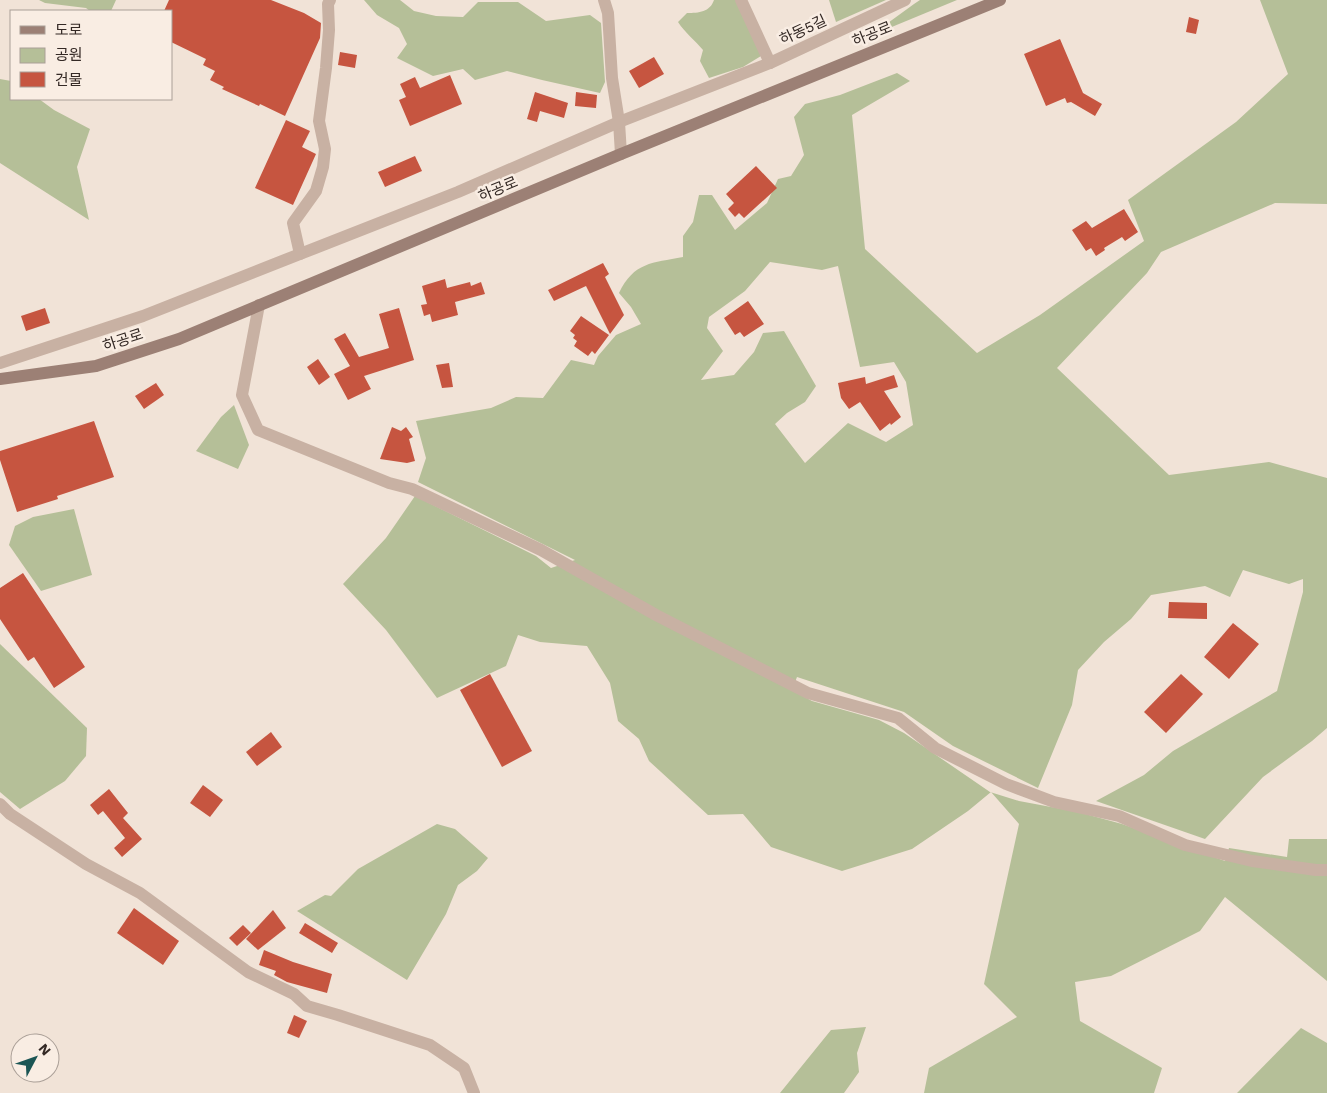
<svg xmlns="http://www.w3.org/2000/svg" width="1327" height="1093" font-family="'Work Sans','Noto Sans KR',sans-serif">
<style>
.green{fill:#b5bf98;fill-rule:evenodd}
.building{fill:#c65540}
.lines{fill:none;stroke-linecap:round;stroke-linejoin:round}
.street{stroke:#c8b1a3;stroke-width:12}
.secondary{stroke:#9c8075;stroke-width:12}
.labels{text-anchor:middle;stroke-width:5;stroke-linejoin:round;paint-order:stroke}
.street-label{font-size:15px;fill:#342925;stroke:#f9ede3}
</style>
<rect width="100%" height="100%" fill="#f1e3d7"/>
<g class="green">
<polygon points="39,0 116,0 111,11 90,11 86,8 45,3"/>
<polygon points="364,0 400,0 414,11 436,16 463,17 478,2 518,2 546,21 590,15 601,23 605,82 600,93 542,80 507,71 475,80 463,69 433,76 397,58 407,44 399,28 377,15"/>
<path d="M 714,0 L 736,0 L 761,56 L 743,67 L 709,78 L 700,61 L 703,50 C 695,40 685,33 678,22 L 687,13 C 699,13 710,12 714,0 Z"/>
<polygon points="829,0 886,0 836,22"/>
<polygon points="920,0 957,0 870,36 914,4"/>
<path d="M 1260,0 L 1327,0 L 1327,204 L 1275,203 L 1161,252 L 1147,273 L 1057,368 L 1169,475 L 1269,462 L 1327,478 L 1327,728 L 1312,741 L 1263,777 L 1205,839 L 1096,801 L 1144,775 L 1173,751 L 1277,691 L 1303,592 L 1303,579 L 1289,584 L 1243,570 L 1230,597 L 1205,586 L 1151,595 L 1131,619 L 1104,642 L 1078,670 L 1072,705 L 1038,788 L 953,746 L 904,712 L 797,677 L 792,690 L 812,701 L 879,720 L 904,733 L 990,792 L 1019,801 L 1078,812 L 1122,824 L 1225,861 L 1229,848 L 1287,857 L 1289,839 L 1327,839 L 1327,981 L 1225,897 L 1200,931 L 1111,976 L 1075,982 L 1080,1021 L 1162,1068 L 1154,1093 L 924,1093 L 929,1068 L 1017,1017 L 984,984 L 1019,824 L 991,792 L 968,811 L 912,849 L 842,871 L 771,847 L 743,814 L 708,815 L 649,761 L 639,739 L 618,721 L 610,683 L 587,646 L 540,642 L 518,635 L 506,666 L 437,698 L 386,630 L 343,584 L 386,538 L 415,496 L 536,556 L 551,568 L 575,560 L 418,482 L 426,458 L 416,421 L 491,408 L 516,397 L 543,398 L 571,360 L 594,365 L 598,356 L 616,335 L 641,324 L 631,307 L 619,293 C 634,262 652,263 683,257 L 683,236 L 693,222 L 699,195 L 712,195 L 735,230 L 767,203 L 778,179 L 791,176 L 804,155 L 794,117 L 805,104 L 840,95 L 897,73 L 910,81 L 852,115 L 865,249 L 977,353 L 1040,315 L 1144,241 L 1128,200 L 1236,122 L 1288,74 ZM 770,262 L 822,270 L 838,266 L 860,367 L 894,362 L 906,382 L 913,425 L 886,442 L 848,423 L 805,463 L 775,424 L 787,413 L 805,402 L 816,386 L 784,331 L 763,333 L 754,352 L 734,375 L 701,380 L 723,351 L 707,328 L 709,317 L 745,291 Z"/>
<polygon points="0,79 11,81 11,99 39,99 54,110 90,129 77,167 89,220 0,163"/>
<polygon points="234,405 249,445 238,469 196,451 221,417"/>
<polygon points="74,509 92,575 41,591 9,545 15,526 33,517"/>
<polygon points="0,644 87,728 86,756 65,781 20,809 0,792"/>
<polygon points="437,824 455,829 488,858 477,871 458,885 446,914 407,980 297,911 325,895 331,896 358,869"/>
<polygon points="866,1027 857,1053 859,1072 844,1093 780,1093 831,1030"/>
<polygon points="1301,1028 1327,1043 1327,1093 1237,1093"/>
</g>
<g class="building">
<polygon points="169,0 271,0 304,13 321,23 320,38 285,116 260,104 259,106 222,89 224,87 210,80 215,71 203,65 206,59 171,42 171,11 164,11"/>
<polygon points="1189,17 1199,20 1196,34 1186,32"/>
<polygon points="1060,39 1083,93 1102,104 1095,116 1071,102 1067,103 1065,98 1046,106 1024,54"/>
<polygon points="340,52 357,55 355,68 338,65"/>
<polygon points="654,57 664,74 639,88 629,71"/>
<polygon points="450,75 462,104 410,126 399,100 406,97 400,84 415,77 420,88"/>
<polygon points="535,92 568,103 564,118 540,111 537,122 527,119"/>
<polygon points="576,92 597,95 596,108 575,106"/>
<polygon points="286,120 310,131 302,147 316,154 293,205 255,188"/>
<polygon points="415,156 422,171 385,187 378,172"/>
<polygon points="756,166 777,188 744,218 739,213 735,217 728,209 734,203 726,194"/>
<polygon points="1124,209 1138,232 1125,241 1122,237 1104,248 1105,250 1096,256 1091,248 1086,251 1072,230 1086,221 1092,228"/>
<polygon points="603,263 609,274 605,277 624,315 610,334 586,286 554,301 548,290"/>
<polygon points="445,279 447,288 470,282 471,286 481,282 485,294 455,302 458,315 432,322 430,314 424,316 421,305 427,304 422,286"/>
<polygon points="748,301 764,324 744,337 740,332 735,335 724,318"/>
<polygon points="45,308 50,323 26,331 21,316"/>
<polygon points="399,308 414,360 364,376 371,389 348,400 334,374 350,366 334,339 345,333 359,357 389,348 379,314"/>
<polygon points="581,316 609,335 595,354 592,351 588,356 574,346 577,341 573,338 575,335 570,331"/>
<polygon points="318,359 330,377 319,385 307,367"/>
<polygon points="449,363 453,387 442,388 436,365"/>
<polygon points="894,375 898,387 884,391 901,417 891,425 890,423 880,431 860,402 849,409 841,398 838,383 865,377 866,384"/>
<polygon points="156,383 164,395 144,409 135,396"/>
<polygon points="94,421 114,477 57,496 58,499 17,512 0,460 0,451"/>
<polygon points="392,427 401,431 406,427 413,437 409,439 415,461 407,463 380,459"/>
<polygon points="23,573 85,667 54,688 34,657 28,661 0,619 0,588"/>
<polygon points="1169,602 1207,603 1207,619 1168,618"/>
<polygon points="1233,623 1259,644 1229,679 1204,657"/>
<polygon points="490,674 532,751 502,767 460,690"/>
<polygon points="1181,674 1203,694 1166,733 1144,712"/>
<polygon points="271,732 282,747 257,766 246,752"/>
<polygon points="203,785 223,800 210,817 190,803"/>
<polygon points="109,789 128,813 123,818 142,839 122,857 114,848 125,838 103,811 98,815 90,805"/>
<polygon points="134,908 179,941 163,965 117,933"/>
<polygon points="273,910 286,928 258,950 246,939"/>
<polygon points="305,923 338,943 332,953 299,933"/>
<polygon points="243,925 251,933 237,946 229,938"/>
<polygon points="264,950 293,962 332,974 327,993 287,982 274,975 276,971 259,965"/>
<polygon points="294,1015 307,1021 299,1038 287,1033"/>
</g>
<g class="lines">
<g class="street">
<polyline points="604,0 608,13 612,78 619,122 621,154"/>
<polyline points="741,0 770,63"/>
<polyline points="300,254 458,192 619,122 770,63 905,0"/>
<polyline points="259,305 242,395 258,430 389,483 412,489 541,550 656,615 808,693 898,718 935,748 1006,784 1054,802 1119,816 1185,845 1252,861 1316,870 1327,870"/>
<polyline points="0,363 143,316 300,254 293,223 316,191 323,167 325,149 319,121 326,68 329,30 328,4 330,0"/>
<polyline points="0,804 10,814 86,864 140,893 248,972 294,994 307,1006 338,1015 430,1045 464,1068 474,1093"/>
</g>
<polyline class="secondary" points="0,379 96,366 179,339 621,154 1000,0"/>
</g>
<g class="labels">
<g class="street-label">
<text transform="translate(803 30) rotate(-25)" y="5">하동5길</text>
<text transform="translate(872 34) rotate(-22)" y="5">하공로</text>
<text transform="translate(498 189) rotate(-23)" y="5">하공로</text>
<text transform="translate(123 340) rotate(-18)" y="5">하공로</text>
</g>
</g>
<rect x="10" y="10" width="162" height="90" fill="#f9ede3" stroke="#aa9f97"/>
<rect x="20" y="26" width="25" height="8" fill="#9c8075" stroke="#aa9f97"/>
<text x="55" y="35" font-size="15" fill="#342925">도로</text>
<rect x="20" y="48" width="25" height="15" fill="#b5bf98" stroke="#aa9f97"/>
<text x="55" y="60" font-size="15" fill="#342925">공원</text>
<rect x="20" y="72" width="25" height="15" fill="#c65540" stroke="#aa9f97"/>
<text x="55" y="85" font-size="15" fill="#342925">건물</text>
<g transform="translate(35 1058) rotate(49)"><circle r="24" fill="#f9ede3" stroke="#aa9f97"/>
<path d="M0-4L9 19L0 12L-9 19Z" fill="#1b5554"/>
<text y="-8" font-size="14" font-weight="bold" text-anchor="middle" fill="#342925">N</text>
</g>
</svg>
